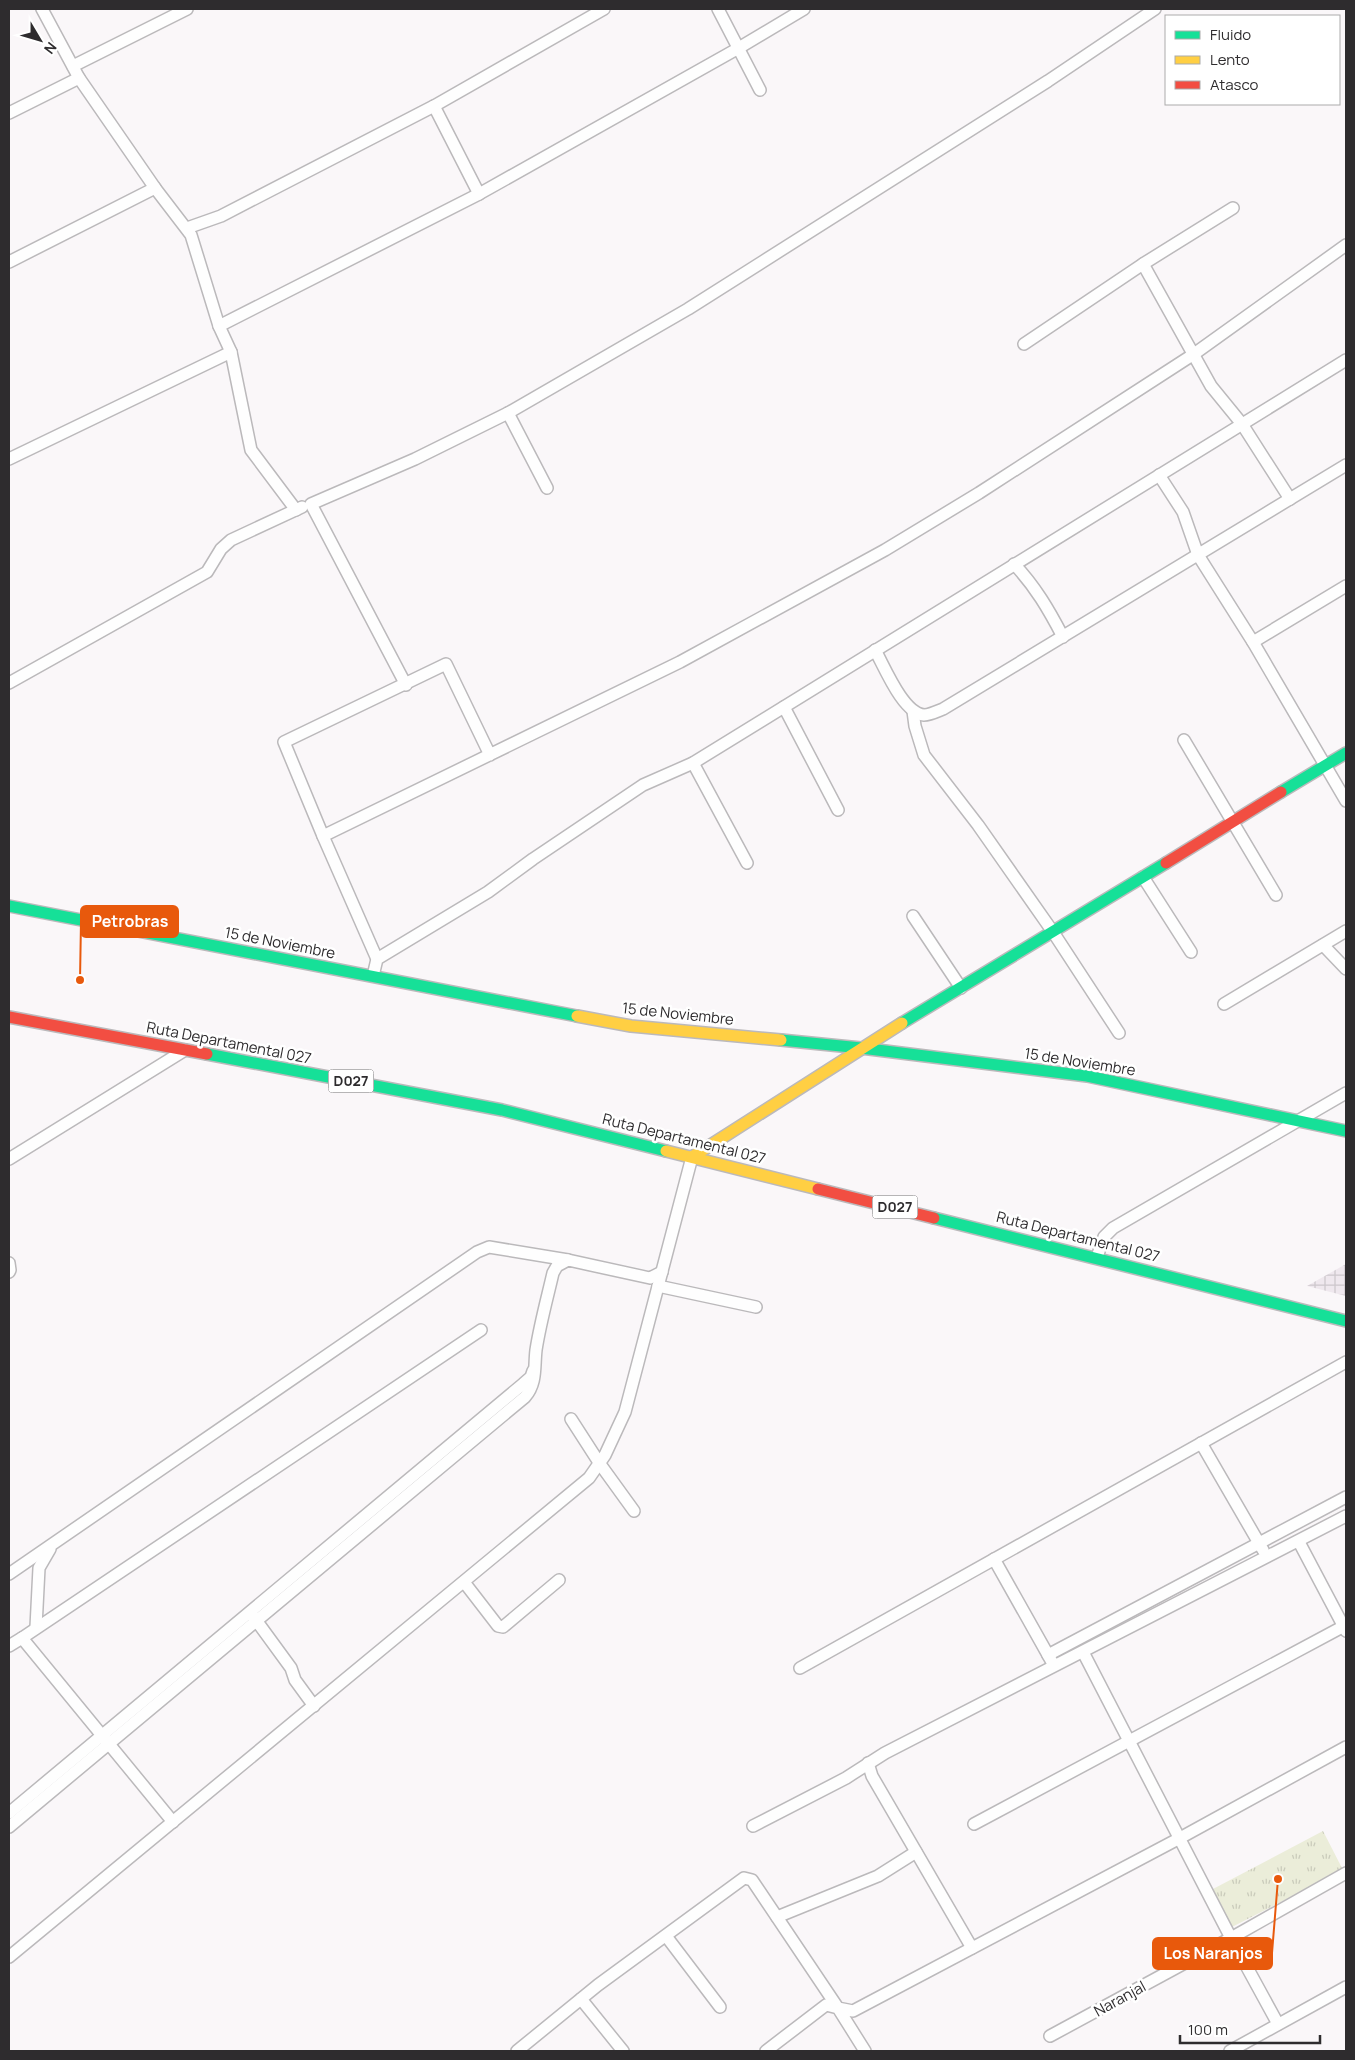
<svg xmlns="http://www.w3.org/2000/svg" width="1355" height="2060" font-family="Manrope,sans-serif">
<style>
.industrial{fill:url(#industrial-grid)}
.grass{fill:url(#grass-tufts)}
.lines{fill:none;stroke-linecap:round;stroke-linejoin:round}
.street-casing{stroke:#bbb9bb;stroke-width:14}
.fast-casing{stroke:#bbb9bb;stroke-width:14}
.slow-casing{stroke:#bbb9bb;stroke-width:14}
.jam-casing{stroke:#bbb9bb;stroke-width:14}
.street{stroke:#fefefe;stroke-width:11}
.fast{stroke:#16e098;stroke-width:11}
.slow{stroke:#ffcf43;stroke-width:11}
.jam{stroke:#f24e42;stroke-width:11}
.labels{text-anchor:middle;stroke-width:5;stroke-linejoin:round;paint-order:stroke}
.shield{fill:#fff;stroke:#6d6b6d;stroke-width:1}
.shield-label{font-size:14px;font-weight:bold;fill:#2e2c2e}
.street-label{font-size:15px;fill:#2e2c2e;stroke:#fff}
.leader{fill:none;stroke:#e8590c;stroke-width:2}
.callout-dot{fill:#e8590c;stroke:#fff;stroke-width:2}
.callout{fill:#e8590c;stroke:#e8590c;stroke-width:2}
.callout-label{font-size:16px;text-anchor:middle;font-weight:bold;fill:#fff}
</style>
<defs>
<pattern id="industrial-grid" width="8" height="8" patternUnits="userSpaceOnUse" patternTransform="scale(1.25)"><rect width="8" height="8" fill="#efe8ee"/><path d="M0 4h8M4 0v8" fill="none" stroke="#cdc7cc"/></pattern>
<pattern id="grass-tufts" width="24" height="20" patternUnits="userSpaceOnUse" patternTransform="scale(1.25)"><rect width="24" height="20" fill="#ebedd9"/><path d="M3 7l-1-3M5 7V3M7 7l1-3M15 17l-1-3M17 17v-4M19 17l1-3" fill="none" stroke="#cacbbb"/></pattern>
</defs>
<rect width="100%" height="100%" fill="#faf7f9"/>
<polygon class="industrial" points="1346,1264 1346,1296 1307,1286"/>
<polygon class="grass" points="1323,1831 1343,1870 1232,1927 1213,1889"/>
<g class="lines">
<defs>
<g id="street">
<polyline points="42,9 79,78 155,188 191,235 219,326 231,352 251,450 296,510"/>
<polyline points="718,9 760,90"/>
<polyline points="73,66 187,9"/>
<polyline points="434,106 479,194"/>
<polyline points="9,113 79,78"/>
<polyline points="187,228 221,216 434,106 604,9"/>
<polyline points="9,262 155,188"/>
<polyline points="1143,264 1211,386 1242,424 1290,499"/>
<polyline points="219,326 479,194 737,49 804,9"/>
<polyline points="1024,344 1143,264 1233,208"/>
<polyline points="508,413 547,488"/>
<polyline points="9,459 231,352"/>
<polyline points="1159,475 1183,512 1198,555 1253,642 1346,801"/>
<path d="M 1014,564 C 1035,586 1049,610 1063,637"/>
<polyline points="1253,642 1346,586"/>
<path d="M 875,650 C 885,668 903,713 924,715 C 930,715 938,711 943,709 L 1346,465"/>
<polyline points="9,683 207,572 221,549 231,540 302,507"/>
<polyline points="406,685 311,504 415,459 508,413 688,309 1048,81 1155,9"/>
<polyline points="784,707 838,810"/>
<polyline points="913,711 915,726 924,755 978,825 1053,932 1119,1033"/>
<polyline points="1184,740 1276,895"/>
<polyline points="490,755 446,664 284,742 323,836 680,662 885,550 979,493 1194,354 1346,245"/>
<polyline points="693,763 747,863"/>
<polyline points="323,836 377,959"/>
<polyline points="1143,877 1191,952"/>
<polyline points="913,916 961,988"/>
<polyline points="1323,945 1346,969"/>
<polyline points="373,976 377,959 488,892 533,859 643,785 693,763 1346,360"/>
<polyline points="1224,1004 1346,931"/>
<polyline points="9,1159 185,1050"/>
<polyline points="1097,1257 1104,1237 1113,1228 1346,1093"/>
<polyline points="9,1263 10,1270 9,1272"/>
<polyline points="658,1286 756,1307"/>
<polyline points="571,1419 600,1464 634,1511"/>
<polyline points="1201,1443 1263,1550"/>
<polyline points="1299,1542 1346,1631"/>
<polyline points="994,1559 1052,1662"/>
<polyline points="9,1574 477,1252 489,1247 568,1260"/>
<polyline points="464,1582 498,1626 503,1627 559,1580"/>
<polyline points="253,1616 291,1668 295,1680 314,1706"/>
<polyline points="36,1627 39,1568 50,1549"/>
<polyline points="22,1638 481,1330"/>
<polyline points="9,1646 22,1638 173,1822"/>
<polyline points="1083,1652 1231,1938 1278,2024"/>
<polyline points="1048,1655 1346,1497"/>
<polyline points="800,1668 1346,1362"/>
<polyline points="868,1763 872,1776 972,1948"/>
<polyline points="9,1813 523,1384 531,1377 533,1371"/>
<polyline points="974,1824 1346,1625"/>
<polyline points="753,1826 846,1778 885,1753 1346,1516"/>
<path d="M 9,1827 L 525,1397 C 537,1383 534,1367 536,1350 C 540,1324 547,1299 553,1273 L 557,1266 L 568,1260 L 650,1278 L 662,1272"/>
<polyline points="777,1917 878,1876 916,1852"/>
<polyline points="666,1936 720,2007"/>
<polyline points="9,1957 589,1478 605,1455 625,1412 692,1157"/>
<polyline points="581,1999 623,2051"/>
<polyline points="1050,2036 1231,1938 1346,1873"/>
<polyline points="517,2051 598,1985 744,1878 752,1880 838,2008 853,2011 1180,1838 1346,1747"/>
<polyline points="766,2051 826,2005 838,2008 865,2051"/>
<polyline points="1230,2051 1346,1987"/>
</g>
<g id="fast">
<polyline points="1281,792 1346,753"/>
<polyline points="9,906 577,1016"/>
<polyline points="902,1023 1166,863"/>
<polyline points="781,1040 861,1048 1087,1076 1346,1131"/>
<polyline points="207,1054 502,1110 666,1151"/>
<polyline points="934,1218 1346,1321"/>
</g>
<g id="slow">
<polyline points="577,1016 631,1026 781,1040"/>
<polyline points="666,1151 818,1189"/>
<polyline points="692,1157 902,1023"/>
</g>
<g id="jam">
<polyline points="1166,863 1281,792"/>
<polyline points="9,1017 207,1054"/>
<polyline points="818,1189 934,1218"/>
</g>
</defs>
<use href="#street" class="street-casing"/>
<use href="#fast" class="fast-casing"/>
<use href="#slow" class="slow-casing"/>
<use href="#jam" class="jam-casing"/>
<use href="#street" class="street"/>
<use href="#fast" class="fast"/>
<use href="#slow" class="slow"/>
<use href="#jam" class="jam"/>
</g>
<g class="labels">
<g class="shield">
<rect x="328.5" y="1069.5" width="45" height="23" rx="4"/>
<rect x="872.5" y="1195.5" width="45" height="23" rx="4"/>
</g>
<g class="shield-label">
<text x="351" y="1086">D027</text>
<text x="895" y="1212">D027</text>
</g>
<g class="street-label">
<text transform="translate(280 943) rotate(11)" y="5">15 de Noviembre</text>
<text transform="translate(678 1014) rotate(6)" y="5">15 de Noviembre</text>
<text transform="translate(229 1043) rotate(11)" y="5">Ruta Departamental 027</text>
<text transform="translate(1080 1062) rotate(9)" y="5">15 de Noviembre</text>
<text transform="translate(684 1139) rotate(14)" y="5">Ruta Departamental 027</text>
<text transform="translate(1078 1237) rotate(14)" y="5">Ruta Departamental 027</text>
<text transform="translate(1120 1999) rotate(-29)" y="5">Naranjal</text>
</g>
</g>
<path class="leader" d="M80 980L81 921M1278 1879L1272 1953"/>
<g class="callout-dot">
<circle cx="80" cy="980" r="5"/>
<circle cx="1278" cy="1879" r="5"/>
</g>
<g class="callout">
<rect x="81" y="906" width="97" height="31" rx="5"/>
<rect x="1153" y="1938" width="119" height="31" rx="5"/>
</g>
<g class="callout-label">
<text x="130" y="927">Petrobras</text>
<text x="1213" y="1959">Los Naranjos</text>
</g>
<rect width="1355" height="2060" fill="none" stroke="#2e2c2e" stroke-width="20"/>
<rect x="1165" y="15" width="175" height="90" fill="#ffffff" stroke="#ababab"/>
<rect x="1175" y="31" width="25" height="8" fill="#16e098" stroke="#ababab"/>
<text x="1210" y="40" font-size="15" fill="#2e2c2e">Fluido</text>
<rect x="1175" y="56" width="25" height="8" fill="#ffcf43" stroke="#ababab"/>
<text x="1210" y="65" font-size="15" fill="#2e2c2e">Lento</text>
<rect x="1175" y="81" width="25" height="8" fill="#f24e42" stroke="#ababab"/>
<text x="1210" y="90" font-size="15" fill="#2e2c2e">Atasco</text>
<g transform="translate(40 40) rotate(128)" stroke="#ffffff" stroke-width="4" paint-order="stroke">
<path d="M0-4L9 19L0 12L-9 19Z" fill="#2e2c2e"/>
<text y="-8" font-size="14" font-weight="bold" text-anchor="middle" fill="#2e2c2e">N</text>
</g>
<path d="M1180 2035v8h140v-8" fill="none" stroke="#2e2c2e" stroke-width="2.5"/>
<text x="1188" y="2035" font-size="15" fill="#2e2c2e" stroke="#ffffff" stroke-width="4" paint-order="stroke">100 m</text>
</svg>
